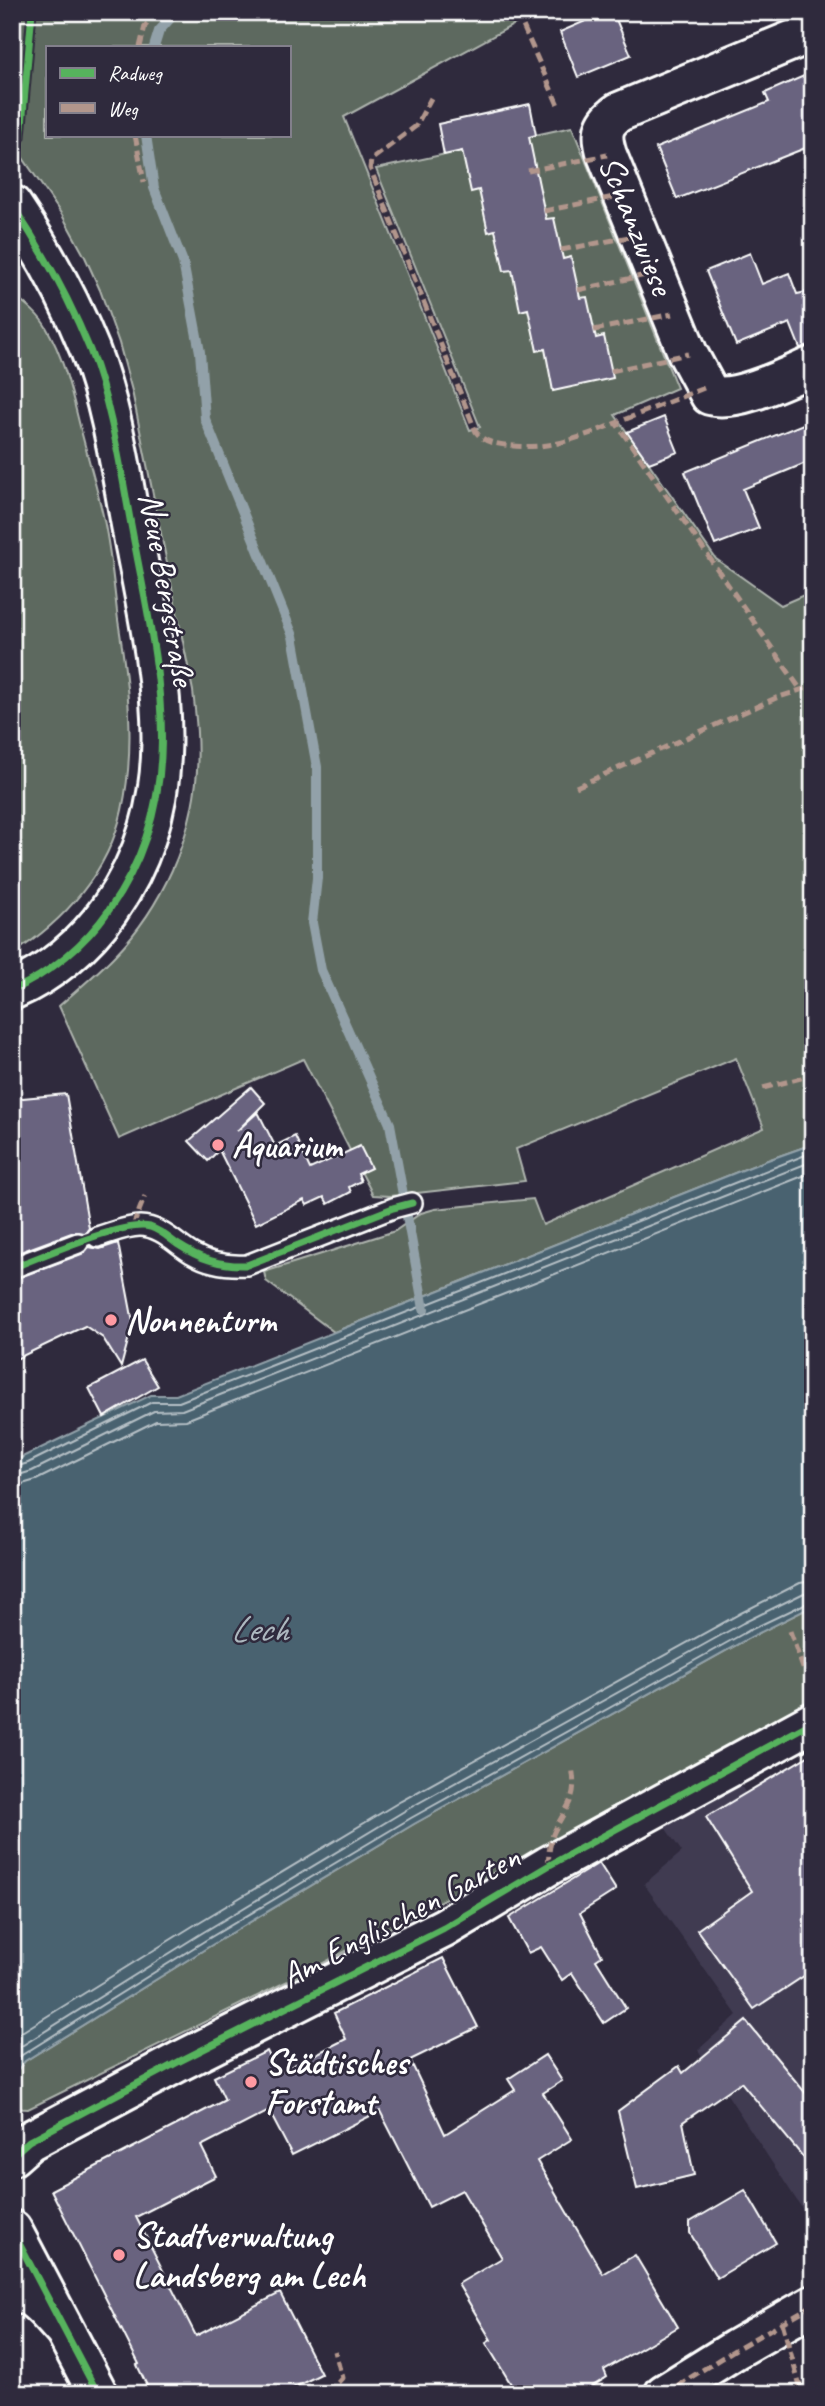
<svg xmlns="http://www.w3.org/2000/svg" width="825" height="2406" font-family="Caveat,sans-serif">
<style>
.built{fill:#403b51}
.green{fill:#5d695e;stroke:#aeb4ae;stroke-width:2;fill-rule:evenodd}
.water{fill:#496270;stroke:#92a1a9;stroke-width:2}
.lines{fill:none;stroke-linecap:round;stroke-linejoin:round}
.shore{stroke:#b6c0c6;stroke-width:2}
.stream{stroke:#92a1a9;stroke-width:10}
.building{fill:#69647f;stroke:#fff;stroke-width:2}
.service-casing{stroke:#fff;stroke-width:24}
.minor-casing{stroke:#fff;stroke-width:44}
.secondary-casing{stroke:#fff;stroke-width:44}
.service{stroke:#2f2a3d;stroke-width:19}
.minor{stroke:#2f2a3d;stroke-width:38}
.secondary{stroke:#2f2a3d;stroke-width:38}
.quiet{stroke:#b2968c;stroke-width:5;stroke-dasharray:10 5;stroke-linecap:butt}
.cycleway-casing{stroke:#2f2a3d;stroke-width:11}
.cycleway{stroke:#56b35d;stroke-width:7}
.poi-dot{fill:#ff9aa2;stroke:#2f2a3d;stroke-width:2.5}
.labels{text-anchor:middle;stroke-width:5;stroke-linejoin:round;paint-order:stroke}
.street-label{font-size:35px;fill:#fff;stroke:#2f2a3d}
.poi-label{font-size:35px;font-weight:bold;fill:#fff;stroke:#2f2a3d;text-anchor:start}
.water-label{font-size:37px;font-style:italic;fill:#adb8bf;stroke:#2f2a3d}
</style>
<rect width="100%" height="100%" fill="#2f2a3d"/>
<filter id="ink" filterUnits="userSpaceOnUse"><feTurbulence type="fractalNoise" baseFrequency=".0143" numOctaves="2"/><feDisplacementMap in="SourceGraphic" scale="14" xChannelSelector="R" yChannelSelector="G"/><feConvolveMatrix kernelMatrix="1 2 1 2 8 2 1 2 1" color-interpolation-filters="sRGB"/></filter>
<g filter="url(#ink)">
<polygon class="built" points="736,1778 813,1900 813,2225 698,2050 737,2015 644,1884 682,1852 662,1823"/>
<g class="green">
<path d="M 12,12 L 537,12 L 344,117 L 470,430 L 480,427 L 376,169 L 572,127 L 677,388 L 615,415 L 716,559 L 781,605 L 813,591 L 813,1144 L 765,1161 L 334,1332 L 266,1281 L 264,1272 L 395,1231 L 421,1213 L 435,1209 L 533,1199 L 543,1225 L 764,1128 L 736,1058 L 516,1149 L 525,1181 L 390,1196 L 373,1195 L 303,1059 L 119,1139 L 59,1006 C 78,989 98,973 115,955 C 162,907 192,839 197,771 C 199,744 196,717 193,691 L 132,391 L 119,343 L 100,290 L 85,257 L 62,215 L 12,142 ZM 47,47 L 289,47 L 289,135 L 47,135 Z"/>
<path d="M 12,294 C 25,303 38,313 46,327 C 66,361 73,400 83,438 C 90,465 98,492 104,520 C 111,552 114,587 118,620 C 128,683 136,746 122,810 C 109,871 64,922 12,954 Z"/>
<polygon points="813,1606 813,1703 316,1967 28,2109 12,2108 12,2076 25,2061 210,1946 414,1824 751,1637"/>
</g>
<polygon class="water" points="813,1144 813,1606 751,1637 414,1824 210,1946 25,2061 12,2076 12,1462 151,1395 176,1395 765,1161"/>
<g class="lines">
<g class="shore">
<polyline points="12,1468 28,1463 152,1402 179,1402 813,1152"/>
<polyline points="12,1477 32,1471 154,1411 182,1410 813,1161"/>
<polyline points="12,1487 36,1480 156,1421 186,1420 813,1172"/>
<polyline points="12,2038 196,1924 401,1801 739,1614 800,1583 813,1581"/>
<polyline points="12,2052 202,1933 406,1810 743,1623 804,1593 813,1592"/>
<polyline points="12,2065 22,2055 206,1940 411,1818 748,1631 813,1600"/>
</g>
<g class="stream">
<polyline points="154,47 159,31 176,12"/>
<polyline points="146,135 154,188 183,262 200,352 205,419 293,636 317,767 317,878 312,923 321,970 390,1124 424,1309"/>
</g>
</g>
<g class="building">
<polygon points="606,12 613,12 631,55 578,77 560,32"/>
<polygon points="813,72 813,145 677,199 656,148 769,102 765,93"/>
<polygon points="530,104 536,135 529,137 546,219 554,218 563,259 571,257 580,298 587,297 596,338 604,336 613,378 553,391 545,349 537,351 528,309 520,311 512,270 504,271 495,230 488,232 479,190 471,192 462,151 444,155 438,124"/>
<polygon points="750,253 762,284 789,273 797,294 807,292 813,315 813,345 800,348 790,323 736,345 706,271"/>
<polygon points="664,417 678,452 649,463 627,432"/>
<polygon points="813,420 813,460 743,489 759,528 715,545 685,472"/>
<polygon points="251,1087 265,1103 237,1131 258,1112 275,1146 295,1136 310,1169 360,1146 371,1168 358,1174 361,1181 349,1187 351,1192 328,1204 324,1197 307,1205 304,1200 256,1224 219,1150 208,1161 189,1141"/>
<polygon points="66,1094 89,1228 85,1233 74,1232 12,1255 12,1099"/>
<polygon points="118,1243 133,1322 121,1367 103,1338 85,1326 12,1361 12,1280 82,1254 89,1247 100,1249"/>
<polygon points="142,1360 158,1386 104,1417 89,1388"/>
<polygon points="813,1753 813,1970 754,2009 697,1930 752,1891 706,1817"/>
<polygon points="599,1863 616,1890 580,1913 602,1956 596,1960 626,2008 604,2023 572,1973 562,1980 541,1947 528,1953 509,1918"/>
<polygon points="443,1958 478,2027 410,2060 445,2134 515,2090 508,2079 545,2055 562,2081 543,2093 572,2139 537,2161 603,2274 635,2255 678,2327 604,2370 607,2377 580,2394 517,2394 486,2343 491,2340 458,2284 502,2258 462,2190 429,2207 380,2111 292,2155 269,2111 201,2146 216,2176 136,2217 196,2336 280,2293 321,2374 281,2394 151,2394 137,2365 139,2364 51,2190 225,2100 214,2077 267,2051 278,2073 346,2039 334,2013"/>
<polygon points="746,2021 813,2102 813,2169 741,2082 683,2122 694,2175 637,2189 618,2111 679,2066 683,2073"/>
<polygon points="745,2190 776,2243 717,2278 690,2233 690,2222"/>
</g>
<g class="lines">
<defs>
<g id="service">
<path d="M 97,1237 C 111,1233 126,1226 140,1226 C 161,1226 177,1245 193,1254 C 210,1264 229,1266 247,1265 L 393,1208 L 412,1203"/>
<polyline points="12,1268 78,1243"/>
</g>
<g id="minor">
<path d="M 813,32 L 619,112 C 601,124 601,136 607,155 L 688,354 L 710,395 C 736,403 787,377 813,366"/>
<polyline points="12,2156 29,2141 180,2061 444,1928 548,1866 813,1722"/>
<path d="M 12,2290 C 34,2293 48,2313 62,2328"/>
<polyline points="664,2394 736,2349 813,2305"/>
</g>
<g id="secondary">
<path d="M 12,205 C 43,251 69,298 90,350 C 114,411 123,486 136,551 C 160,676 189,797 109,910 C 86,943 50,974 12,990"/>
<polyline points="12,2230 98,2394"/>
</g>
</defs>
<use href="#service" class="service-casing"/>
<use href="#minor" class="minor-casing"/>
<use href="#secondary" class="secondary-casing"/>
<use href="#service" class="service"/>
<use href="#minor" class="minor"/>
<use href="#secondary" class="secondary"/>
<g class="quiet">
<polyline points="519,12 520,19 558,105"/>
<polyline points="140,47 145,26 159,12"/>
<path d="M 431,98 L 416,126 L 371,160 L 370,168 L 476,432 C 484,442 492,443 505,445 C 546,451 578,439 616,423"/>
<polyline points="135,135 144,182"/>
<polyline points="528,171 607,155"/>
<polyline points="544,211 624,195"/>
<polyline points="561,250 640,235"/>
<polyline points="578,290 655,273"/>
<polyline points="594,330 672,314"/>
<polyline points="611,371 688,354"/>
<polyline points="704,388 616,423 801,690"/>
<polyline points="576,787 776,698 813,686"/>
<polyline points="763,1088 813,1075"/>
<polyline points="133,1226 145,1196"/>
<polyline points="790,1631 804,1671"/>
<path d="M 548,1866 C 549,1854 549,1843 554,1832 C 567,1804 578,1800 572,1767"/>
<polyline points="782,2322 802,2394"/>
<polyline points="328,2394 342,2378 335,2351"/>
<polyline points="664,2394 736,2349 813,2305"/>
</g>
<defs>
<g id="cycleway">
<polyline points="12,147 17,144 21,137 32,12"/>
<path d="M 12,205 C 43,251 69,298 90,350 C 114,411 123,486 136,551 C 160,676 189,797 109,910 C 86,943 50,974 12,990"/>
<path d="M 12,1268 C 40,1257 124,1220 150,1227 C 160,1230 169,1238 177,1244 C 200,1259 220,1266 247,1265 L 393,1208 L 412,1203"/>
<polyline points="12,2156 29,2141 180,2061 444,1928 548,1866 813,1722"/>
<polyline points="12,2230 98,2394"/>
</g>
</defs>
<use href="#cycleway" class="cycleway-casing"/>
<use href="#cycleway" class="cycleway"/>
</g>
</g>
<g class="poi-dot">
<circle cx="218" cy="1145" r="7"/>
<circle cx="111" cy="1320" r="7"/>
<circle cx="251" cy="2082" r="7"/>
<circle cx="119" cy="2255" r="7"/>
</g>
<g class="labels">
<g class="street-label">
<text transform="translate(637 225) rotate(68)" y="12">Schanzwiese</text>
<text transform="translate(168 589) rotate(80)" y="12">Neue Bergstraße</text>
<text transform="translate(400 1916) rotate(-28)" y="12">Am Englischen Garten</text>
</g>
<g class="poi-label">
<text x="232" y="1157">Aquarium</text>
<text x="125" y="1332">Nonnenturm</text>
<text x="265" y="2074">Städtisches<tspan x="265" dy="40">Forstamt</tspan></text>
<text x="133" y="2247">Stadtverwaltung<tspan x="133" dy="40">Landsberg am Lech</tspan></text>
</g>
<g class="water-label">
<text x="259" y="1641">Lech</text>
</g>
</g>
<rect width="825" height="2406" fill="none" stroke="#2f2a3d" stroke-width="42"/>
<rect x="21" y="21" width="783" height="2364" fill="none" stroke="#fff" stroke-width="2.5" filter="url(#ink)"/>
<rect x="46" y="46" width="245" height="91" fill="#2f2a3d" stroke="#827f8b" stroke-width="2"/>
<rect x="60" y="68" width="35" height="10" fill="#56b35d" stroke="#827f8b" stroke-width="2"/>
<text x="108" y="80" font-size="21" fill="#ffffff">Radweg</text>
<rect x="60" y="103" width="35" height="10" fill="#b2968c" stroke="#827f8b" stroke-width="2"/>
<text x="108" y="116" font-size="21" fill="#ffffff">Weg</text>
</svg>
